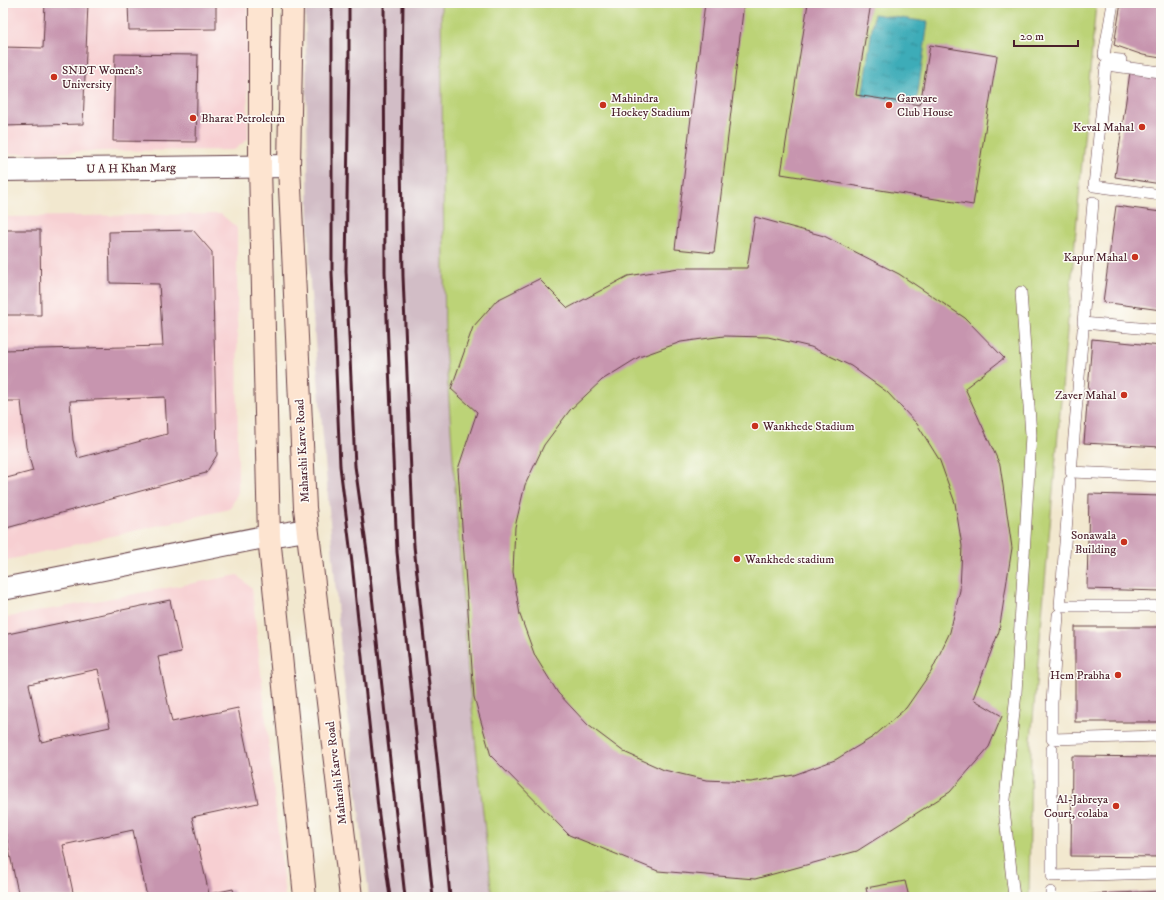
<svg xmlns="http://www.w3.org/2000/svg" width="1164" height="900" font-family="'IM FELL DW Pica',serif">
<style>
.built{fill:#f7cfd2}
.industrial{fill:#d2bdc6}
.pitch{fill:#bcd377;stroke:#837951}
.water{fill:url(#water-ripples);stroke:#436672}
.building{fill:#c795af;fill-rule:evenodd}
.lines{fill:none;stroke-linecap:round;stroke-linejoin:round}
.service-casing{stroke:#633d44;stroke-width:12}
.minor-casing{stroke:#633d44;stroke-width:24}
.secondary-casing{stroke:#633d44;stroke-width:24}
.service{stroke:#fff;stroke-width:11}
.minor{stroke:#fff;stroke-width:22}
.secondary{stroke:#fde4d0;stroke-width:22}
.rail{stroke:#4a1f2b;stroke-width:3}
.poi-dot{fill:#c8321e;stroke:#fdfcf7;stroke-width:1.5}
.labels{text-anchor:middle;stroke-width:3;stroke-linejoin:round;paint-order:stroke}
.poi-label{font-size:12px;fill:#4a1f2b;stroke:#fdfcf7;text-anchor:start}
.street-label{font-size:12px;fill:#4a1f2b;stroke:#fdfcf7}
</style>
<defs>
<pattern id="water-ripples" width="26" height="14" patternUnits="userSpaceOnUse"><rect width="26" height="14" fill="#3cacb8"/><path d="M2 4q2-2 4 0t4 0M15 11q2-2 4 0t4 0" fill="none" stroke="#348b96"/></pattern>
</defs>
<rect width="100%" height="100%" fill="#fdfcf7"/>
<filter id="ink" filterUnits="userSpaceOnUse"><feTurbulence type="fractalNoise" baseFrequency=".025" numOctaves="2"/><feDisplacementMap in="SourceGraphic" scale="8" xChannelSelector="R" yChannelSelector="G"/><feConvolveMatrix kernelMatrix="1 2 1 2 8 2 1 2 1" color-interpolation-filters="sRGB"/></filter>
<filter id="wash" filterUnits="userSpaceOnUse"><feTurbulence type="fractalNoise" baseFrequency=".012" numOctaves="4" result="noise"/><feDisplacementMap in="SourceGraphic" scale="16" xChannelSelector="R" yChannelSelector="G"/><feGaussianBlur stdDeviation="0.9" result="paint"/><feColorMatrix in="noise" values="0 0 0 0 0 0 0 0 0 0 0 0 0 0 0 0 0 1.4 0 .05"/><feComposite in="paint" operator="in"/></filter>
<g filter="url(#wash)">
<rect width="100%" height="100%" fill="#f2e8cf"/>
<g class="built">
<polygon points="3,3 247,3 248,139 234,150 105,151 3,154"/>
<polygon points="221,214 237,228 238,492 230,509 3,561 3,217"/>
<polygon points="238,575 252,589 285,897 3,897 3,618"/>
</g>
<polygon class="industrial" points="305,3 441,3 445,345 468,671 492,897 369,897 342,664 310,283"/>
<polygon class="pitch" points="441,3 1096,3 1031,741 1029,897 492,897 468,671 445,345"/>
<polygon class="water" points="874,14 928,22 914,121 860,113"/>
<g id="blocks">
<g class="building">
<polygon points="45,3 88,3 83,124 3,126 3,47 43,48"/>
<polygon points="128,3 216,3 216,29 129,30"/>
<polygon points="705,3 744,3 714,253 675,249"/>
<polygon points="808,3 871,3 856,95 920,105 930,45 997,56 973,205 781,174"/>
<polygon points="966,3 979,3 979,6"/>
<polygon points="1121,3 1161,3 1161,58 1143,55 1114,45"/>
<polygon points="115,54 198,55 196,142 113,141"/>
<polygon points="1130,72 1161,77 1161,184 1115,177"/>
<polygon points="1116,206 1161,212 1161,310 1103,302"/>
<path d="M 755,217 L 824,236 L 899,274 L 965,318 L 1004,358 L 965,388 L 1000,465 L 1012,548 L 999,631 L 973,699 L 1002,716 L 989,747 L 950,792 L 857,851 L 755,879 L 658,871 L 569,835 L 491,756 L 474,697 L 458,469 L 477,412 L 451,389 L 473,327 L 497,300 L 539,279 L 568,308 L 628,276 L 679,268 L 747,268 ZM 724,336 L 768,337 L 811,347 L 851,366 L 887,392 L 917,424 L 940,461 L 955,503 L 962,546 L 960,590 L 950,632 L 931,672 L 906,708 L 873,737 L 835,760 L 794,775 L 751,782 L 706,780 L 664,770 L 624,752 L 588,725 L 558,693 L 535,656 L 520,615 L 513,572 L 515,527 L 525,485 L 544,445 L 570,410 L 602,380 L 639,357 L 681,342 Z"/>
<polygon points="3,230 40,230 41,315 3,315"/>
<path d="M 193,230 L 212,252 L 217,455 L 206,473 L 3,529 L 3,479 L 33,471 L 26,447 L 21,401 L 3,401 L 3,350 L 163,346 L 159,284 L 110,283 L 109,232 ZM 165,397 L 167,434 L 78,458 L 73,440 L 70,401 Z"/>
<polygon points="1092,339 1161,346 1161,447 1084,443"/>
<polygon points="1089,494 1161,496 1161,591 1087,589"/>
<path d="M 170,600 L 181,652 L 158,657 L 172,722 L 238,708 L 258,803 L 192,817 L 209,894 L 233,889 L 235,897 L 147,897 L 133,830 L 63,845 L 74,897 L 19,897 L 3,822 L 3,635 ZM 98,669 L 110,727 L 41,742 L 29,684 Z"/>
<rect x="1075" y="627" width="86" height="95"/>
<polygon points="1072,756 1161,757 1161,857 1071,856"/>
<polygon points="905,881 909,897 868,897 866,888"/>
<polygon points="1161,891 1161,897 1076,897 1076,895"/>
</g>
</g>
</g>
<g filter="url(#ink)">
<use href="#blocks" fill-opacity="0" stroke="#633d44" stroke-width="1"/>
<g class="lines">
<defs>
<g id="service">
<polyline points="1113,3 1104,55 1109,59 1121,60"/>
<polyline points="1161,72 1106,65 1094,186 1161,195"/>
<polyline points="1093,202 1083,323 1161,330"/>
<polyline points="1083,330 1071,472 1161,476"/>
<polyline points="1070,481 1060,606 1161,606"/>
<polyline points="1058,615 1052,703 1052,739 1161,736"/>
<polyline points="1052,749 1052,876 1161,873"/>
<polyline points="1051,892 1051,897"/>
<polyline points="1014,897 1004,809 1016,693 1031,435 1021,292"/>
</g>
<g id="minor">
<polyline points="3,170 289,166"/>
<polyline points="3,589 269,536 307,530"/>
</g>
<g id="secondary">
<polyline points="260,3 260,166 269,536 305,897"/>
<polyline points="292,3 289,166 305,508 351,897"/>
</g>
</defs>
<use href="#service" class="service-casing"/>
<use href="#minor" class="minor-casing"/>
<use href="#secondary" class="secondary-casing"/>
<use href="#service" class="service"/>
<use href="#minor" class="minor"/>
<use href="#secondary" class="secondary"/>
<g class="rail">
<polyline points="332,3 332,273 340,466 352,563 378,808 390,897"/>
<polyline points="349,3 349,58 346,271 355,466 368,559 405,897"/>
<polyline points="384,3 385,272 397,552 433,897"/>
<polyline points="403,3 401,162 403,276 414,546 441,797 450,897"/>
</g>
</g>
</g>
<g class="poi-dot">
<circle cx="54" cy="77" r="4"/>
<circle cx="603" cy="105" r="4"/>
<circle cx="889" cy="105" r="4"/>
<circle cx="193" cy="118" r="4"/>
<circle cx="1142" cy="127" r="4"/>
<circle cx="1135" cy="257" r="4"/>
<circle cx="1124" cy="395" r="4"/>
<circle cx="755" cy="426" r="4"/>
<circle cx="1124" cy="542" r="4"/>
<circle cx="737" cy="559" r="4"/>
<circle cx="1118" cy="675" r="4"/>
<circle cx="1116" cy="806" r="4"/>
</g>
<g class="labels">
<g class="poi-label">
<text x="62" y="74">SNDT Women's<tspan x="62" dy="14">University</tspan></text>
<text x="611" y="102">Mahindra<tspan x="611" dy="14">Hockey Stadium</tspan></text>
<text x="897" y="102">Garware<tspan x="897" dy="14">Club House</tspan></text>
<text x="201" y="122">Bharat Petroleum</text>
<text x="1134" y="131" text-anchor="end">Keval Mahal</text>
<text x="1127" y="261" text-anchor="end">Kapur Mahal</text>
<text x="1116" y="399" text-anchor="end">Zaver Mahal</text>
<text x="763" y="430">Wankhede Stadium</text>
<text x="1116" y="539" text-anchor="end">Sonawala<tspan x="1116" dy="14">Building</tspan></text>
<text x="745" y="563">Wankhede stadium</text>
<text x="1110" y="679" text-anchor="end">Hem Prabha</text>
<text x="1108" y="803" text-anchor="end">Al-Jabreya<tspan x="1108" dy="14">Court, colaba</tspan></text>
</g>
<g class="street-label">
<text transform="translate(131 168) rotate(-1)" y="4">U A H Khan Marg</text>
<text transform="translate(302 451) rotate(-93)" y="4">Maharshi Karve Road</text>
<text transform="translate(336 773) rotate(-97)" y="4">Maharshi Karve Road</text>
</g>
</g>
<rect width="1164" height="900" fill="none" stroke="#fdfcf7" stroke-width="16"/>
<path d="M1014 40v6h64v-6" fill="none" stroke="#4a1f2b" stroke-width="2"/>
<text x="1020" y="40" font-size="12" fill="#4a1f2b" stroke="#fdfcf7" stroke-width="3" paint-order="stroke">20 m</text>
</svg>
